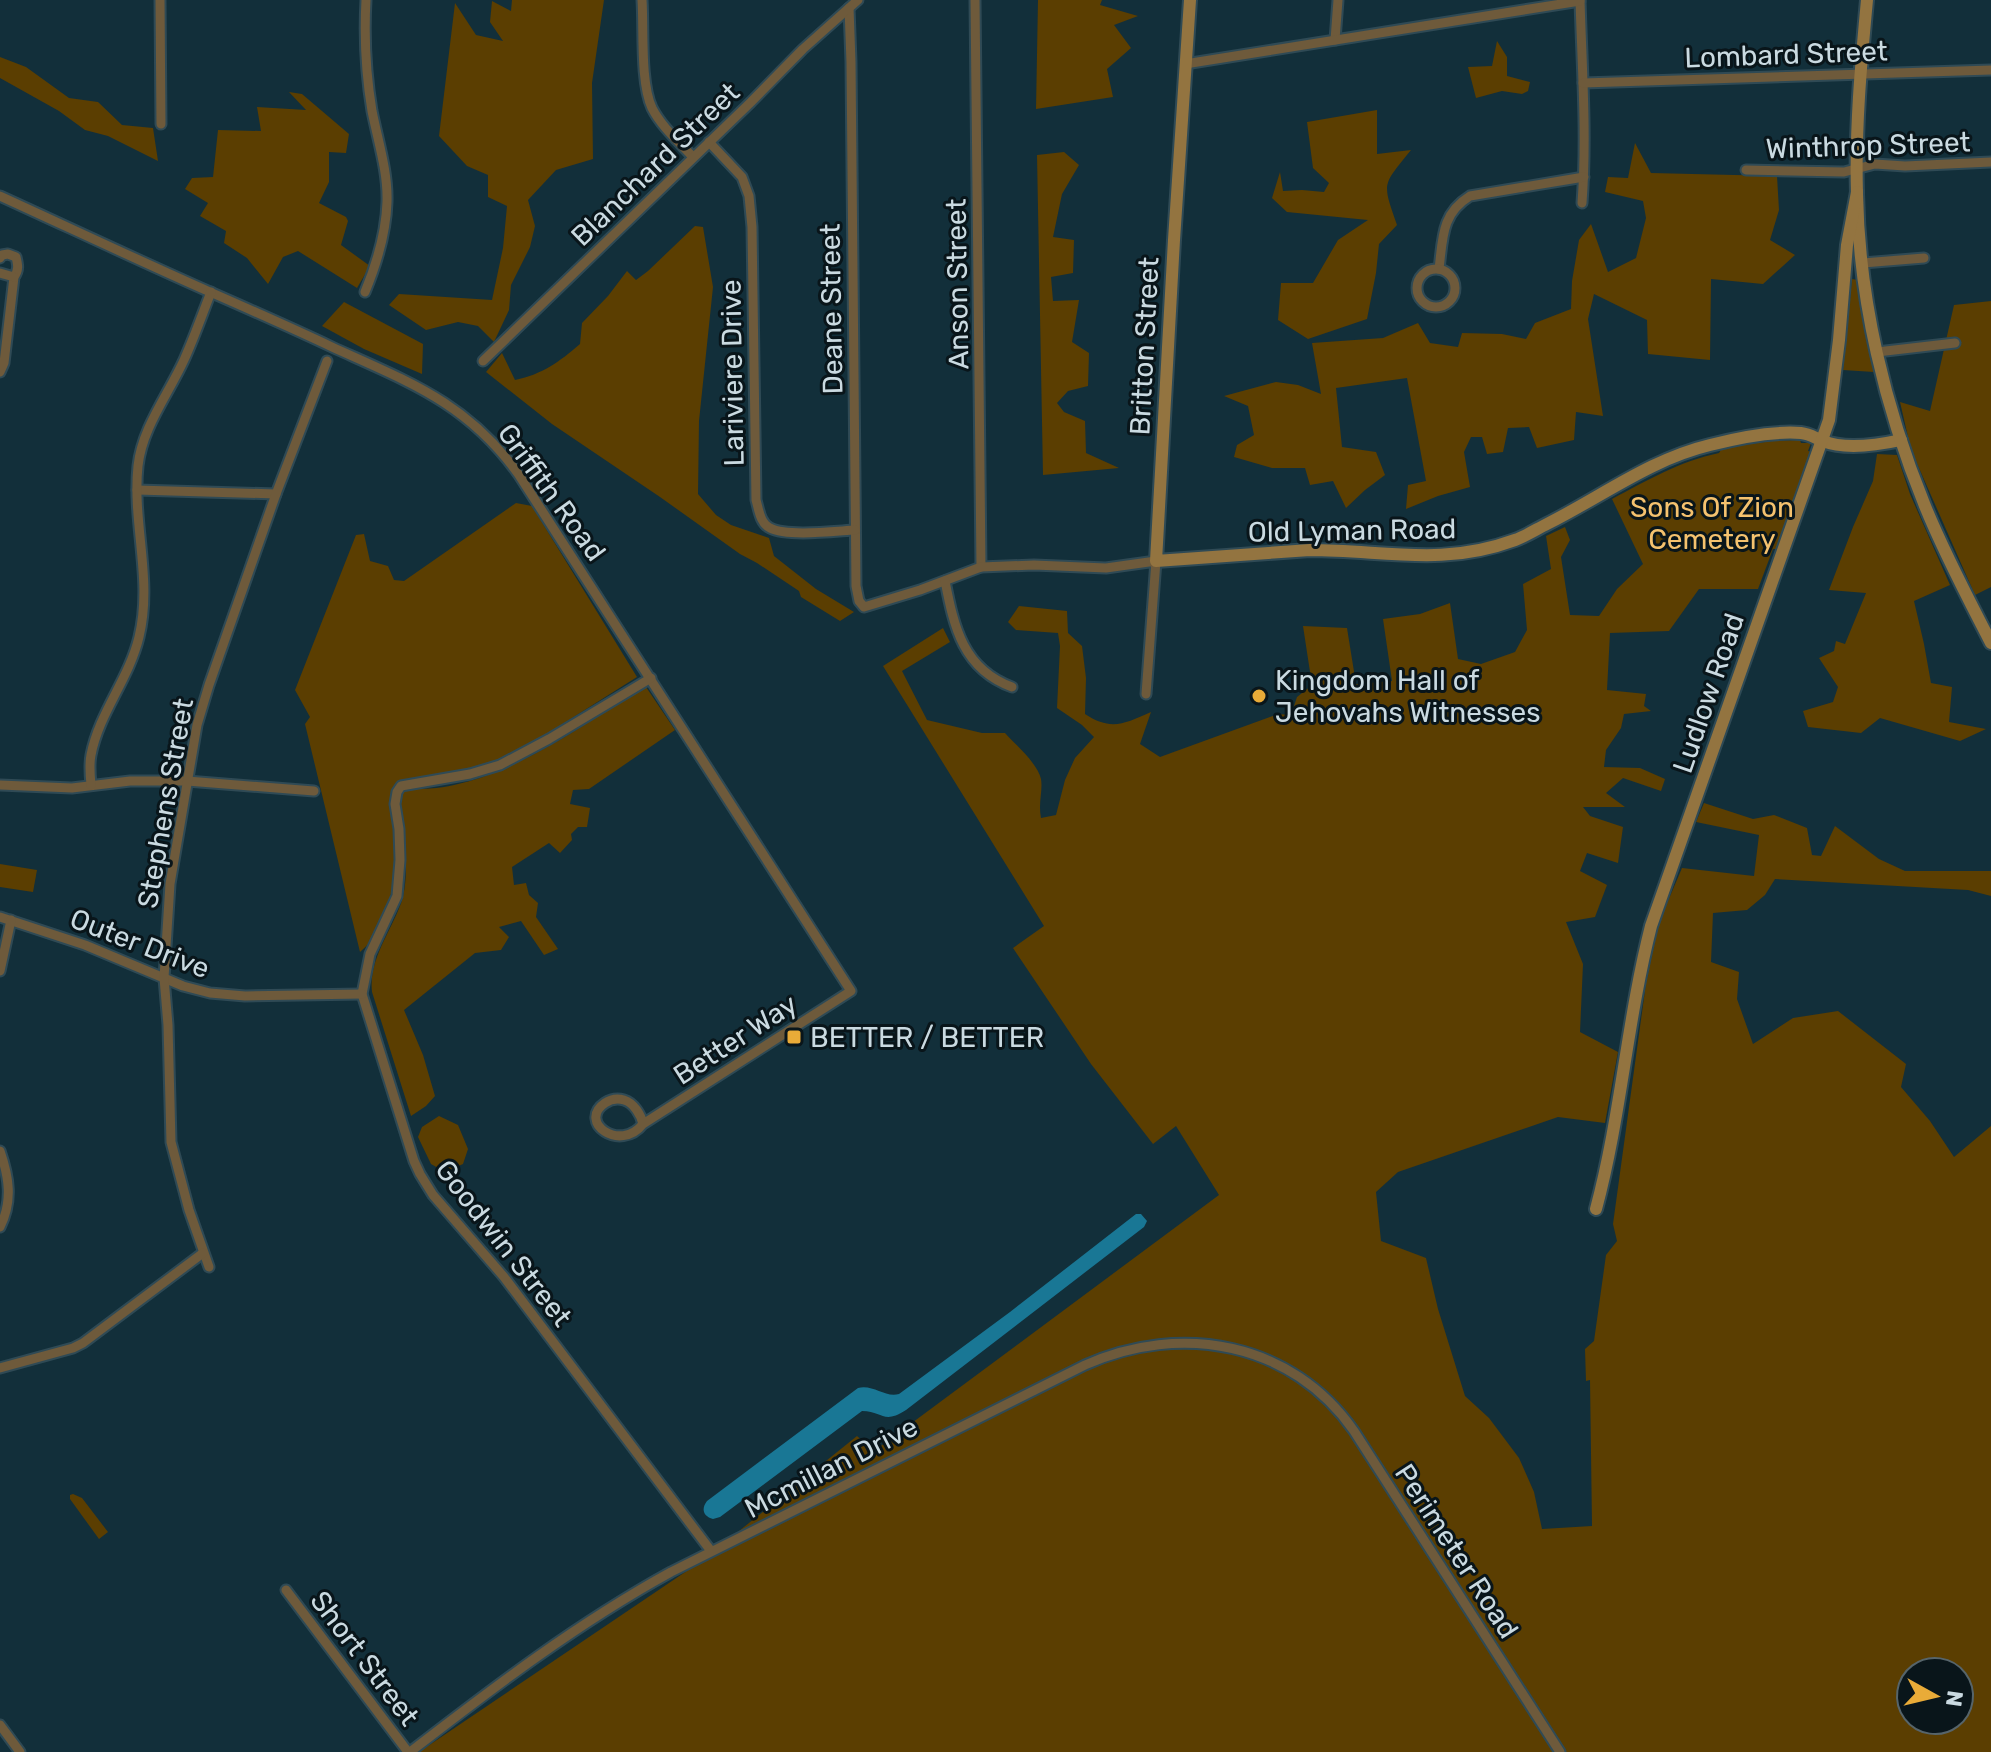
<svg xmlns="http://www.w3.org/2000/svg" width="1991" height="1752" font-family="Rubik,sans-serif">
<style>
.green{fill:#5b3e01;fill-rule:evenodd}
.water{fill:#197795}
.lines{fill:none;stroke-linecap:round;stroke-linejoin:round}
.street-casing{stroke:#2f4a55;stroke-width:13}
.secondary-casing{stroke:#2f4a55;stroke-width:16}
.street{stroke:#6e5a3b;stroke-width:9}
.secondary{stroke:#937440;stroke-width:12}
.poi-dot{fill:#e9ab38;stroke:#09151a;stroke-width:3}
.labels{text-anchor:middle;stroke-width:6;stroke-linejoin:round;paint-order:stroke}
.street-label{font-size:28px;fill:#cadae1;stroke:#09151a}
.park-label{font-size:28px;fill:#f5c26e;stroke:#09151a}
.poi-label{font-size:28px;fill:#cadae1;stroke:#09151a;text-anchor:start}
</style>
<rect width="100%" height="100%" fill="#122f3a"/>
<g class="green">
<polygon points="512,0 604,0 592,83 593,159 556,170 528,200 535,226 530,247 511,285 509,310 494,342 478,326 458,322 426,330 389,305 399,294 492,300 503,248 507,206 488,197 488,175 467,166 439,136 455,3 476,35 503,41 490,22 492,1 511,11"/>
<polygon points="1038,0 1102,0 1100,5 1138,16 1114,25 1131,48 1107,69 1113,97 1036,109"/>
<polygon points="1497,41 1507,57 1507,76 1530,82 1528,91 1522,94 1502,91 1476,98 1468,67 1492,66"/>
<polygon points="0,57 26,67 69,98 98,102 122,125 153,128 158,161 108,136 85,130 59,111 0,78"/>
<polygon points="289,92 302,94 349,134 346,153 329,152 329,182 319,203 346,217 348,221 341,245 370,266 357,288 298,251 283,257 268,284 247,258 224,243 226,231 200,216 208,203 185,189 192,178 213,177 218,130 261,131 257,107 306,110"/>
<path d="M 1377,110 L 1377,154 L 1411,150 C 1382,186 1382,182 1397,225 L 1379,244 L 1376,273 L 1367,319 L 1308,339 L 1278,320 L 1281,283 L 1313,283 L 1338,240 L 1368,220 L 1287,212 L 1272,198 L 1280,172 L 1283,191 L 1302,190 L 1324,192 L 1329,183 L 1313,168 L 1307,122 Z"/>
<polygon points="1635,143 1651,173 1777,176 1779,210 1770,240 1795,255 1763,284 1711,279 1710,360 1648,354 1647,320 1594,294 1588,319 1603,416 1576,412 1574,440 1537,448 1529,427 1508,428 1503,452 1487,454 1482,437 1471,437 1464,452 1470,487 1438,496 1406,509 1408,485 1426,481 1407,378 1336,388 1342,447 1376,452 1385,475 1365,490 1346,508 1333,481 1310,485 1305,468 1272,468 1234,457 1237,445 1254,435 1248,406 1224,396 1276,382 1298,385 1321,394 1312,343 1383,338 1418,323 1430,343 1458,347 1462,333 1502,334 1526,339 1535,323 1571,309 1572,281 1579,240 1591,224 1608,272 1636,258 1646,218 1643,201 1605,192 1608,177 1628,178"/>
<polygon points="1064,152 1079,165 1062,194 1053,237 1074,240 1073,273 1051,277 1053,301 1079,300 1072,342 1089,353 1088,386 1068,391 1057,403 1064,412 1085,421 1086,453 1119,468 1043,475 1037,155"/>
<path d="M 695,226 L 703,227 L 713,287 L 699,421 L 698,494 L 716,515 L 731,525 L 769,538 L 774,556 L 816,589 L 854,612 L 840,621 L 801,597 L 799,591 L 757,563 L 740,554 L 660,497 L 552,424 L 486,372 L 502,353 L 515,380 C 543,374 559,362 580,344 L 582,323 L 608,296 L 627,271 L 636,280 L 648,271 Z"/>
<polygon points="1852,279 1858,280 1874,372 1843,370"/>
<polygon points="1991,301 1991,587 1975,595 1911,450 1900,402 1930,411 1954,305"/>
<polygon points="344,302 423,344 422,374 364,349 322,326"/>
<path d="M 1800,440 L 1801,443 L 1811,443 L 1808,451 L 1813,452 L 1777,549 L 1773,549 L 1758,589 L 1699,589 L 1669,631 L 1610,633 L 1607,690 L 1646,694 L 1644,706 L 1651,711 L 1624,714 L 1621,728 L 1606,750 L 1604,767 L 1640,768 L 1665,779 L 1661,791 L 1623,778 L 1606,793 L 1625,807 L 1583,807 L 1590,816 L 1623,827 L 1618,863 L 1587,853 L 1580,871 L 1607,885 L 1595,917 L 1566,922 L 1583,964 L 1580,1032 L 1618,1052 L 1605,1123 L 1558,1117 L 1398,1172 L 1376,1192 L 1381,1241 L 1426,1258 L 1438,1309 L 1465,1396 L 1489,1418 L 1519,1458 L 1534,1492 L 1542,1529 L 1592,1526 L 1590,1380 L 1586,1381 L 1585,1349 L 1594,1341 L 1606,1255 L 1617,1241 L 1613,1224 L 1646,983 L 1659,922 L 1682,868 L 1754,876 L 1759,835 L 1696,822 L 1704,803 L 1753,819 L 1774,815 L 1807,828 L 1812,855 L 1821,856 L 1835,826 L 1879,859 L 1905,871 L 1991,871 L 1991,896 L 1968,890 L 1775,879 L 1765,895 L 1747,910 L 1713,913 L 1711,962 L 1739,972 L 1737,999 L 1753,1044 L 1793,1018 L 1838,1011 L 1906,1064 L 1901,1087 L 1930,1121 L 1954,1157 L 1991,1126 L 1991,1752 L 419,1752 L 703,1560 L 857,1436 L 874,1451 L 1219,1195 L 1176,1126 L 1153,1144 L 1091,1064 L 1013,948 L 1044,926 L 883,666 L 943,628 L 950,642 L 902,671 L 927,720 L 982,733 L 1005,733 C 1015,744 1038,764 1041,779 C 1043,791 1038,803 1041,818 L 1056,815 L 1065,780 L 1075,758 L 1094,737 L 1082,725 L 1057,708 L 1060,646 L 1058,633 L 1016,630 L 1008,622 L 1019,606 L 1067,611 L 1068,633 L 1082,646 L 1086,678 L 1085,714 C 1111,731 1124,724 1151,712 L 1140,744 L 1160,757 L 1278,714 L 1291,715 L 1297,697 L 1312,685 L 1303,626 L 1347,628 L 1356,684 L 1392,681 L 1383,619 L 1420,614 L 1450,603 L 1458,659 L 1481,664 L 1515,652 L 1527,630 L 1523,584 L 1551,569 L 1546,536 L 1565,527 L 1570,540 L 1561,557 L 1570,615 L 1599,616 L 1617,589 L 1643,564 L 1612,499 C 1646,481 1680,461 1719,453 L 1722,448 L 1772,441 ZM 1911,1672 L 1959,1672 L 1959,1720 L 1911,1720 Z"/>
<polygon points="1877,454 1897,455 1910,494 1950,585 1914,601 1924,644 1931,683 1952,687 1949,722 1986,729 1960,741 1880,718 1861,733 1808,727 1803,711 1833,702 1838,687 1819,658 1834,651 1836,641 1845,644 1866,593 1829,590 1853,527 1873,481"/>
<path d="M 516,503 L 532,506 L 637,677 L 523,749 L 489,766 L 398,781 C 387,796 394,818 395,836 C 397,874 391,927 360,952 L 305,724 L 310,717 L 295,690 L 356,535 L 364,534 L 370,561 L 388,566 L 394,580 L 404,581 Z"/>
<path d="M 646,687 L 675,730 L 589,789 L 573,790 L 570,804 L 590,808 L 587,827 L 578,827 L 571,834 L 572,840 L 560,853 L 549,843 L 512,867 L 514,885 L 526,883 L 529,895 L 538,903 L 536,917 L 558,949 L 544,955 L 521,921 L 499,927 L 509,937 L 501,950 L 475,953 L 404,1010 L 423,1055 L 435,1096 L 426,1106 L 411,1116 L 372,992 C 368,958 394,928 403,897 C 410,866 403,827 399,796 L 405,789 C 421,789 439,789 454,785 C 521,771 588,721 646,687 Z"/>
<polygon points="0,864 37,870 33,892 0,887"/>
<polygon points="439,1116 458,1125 468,1149 463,1164 445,1172 431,1164 418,1137 422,1127"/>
<polygon points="73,1494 82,1498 108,1532 99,1539 70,1499 70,1495"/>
</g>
<path class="water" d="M 1136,1214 L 1141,1214 L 1147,1221 L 1144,1227 L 906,1410 C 883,1425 883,1411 862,1411 L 720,1517 L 713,1519 C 703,1516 701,1509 707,1501 L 858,1388 C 873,1384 885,1398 899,1394 L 1010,1312 Z"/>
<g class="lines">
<defs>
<g id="street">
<polyline points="160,0 161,124"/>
<path d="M 642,0 C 644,29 640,82 652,108 C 661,126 679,142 693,157"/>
<polyline points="975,0 981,567"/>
<path d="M 1580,0 C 1582,68 1587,136 1582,203"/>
<polyline points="849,8 851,62 856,586 859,601 864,607 920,590 981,567 1034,565 1106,568 1156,561 1146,694"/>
<polyline points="1335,40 1338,0"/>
<polyline points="1185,64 1580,1"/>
<polyline points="1583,83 1991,70"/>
<path d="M 709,142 L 742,177 L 749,196 L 752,227 L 756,500 C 759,510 760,523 770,528 C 787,537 836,531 855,530"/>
<polyline points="1746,170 1844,172 1875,164 1905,166 1991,162"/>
<path d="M 0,196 C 70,228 140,261 210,292 C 251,310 292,328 332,347 C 409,382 468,403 519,475 L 851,991 L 643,1124 C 620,1153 577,1122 605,1103 C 611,1099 617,1098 624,1100 C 634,1103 641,1115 643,1124"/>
<path d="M 0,258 L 2,255 L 8,254 L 16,257 C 18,265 19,270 14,277 L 4,363 L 0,372"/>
<polyline points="1863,263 1924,258"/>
<path d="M 1439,269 C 1443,238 1441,214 1470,196 L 1584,177"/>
<circle cx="1436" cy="288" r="19"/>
<polyline points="0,273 14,277"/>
<path d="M 365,292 C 377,263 386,234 387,202 C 388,172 378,141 372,111 C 366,75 364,36 366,0"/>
<polyline points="1877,352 1955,343"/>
<polyline points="483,361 751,102 803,49 858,0"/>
<polyline points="137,490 276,494"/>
<path d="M 945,581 C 954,627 963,669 1012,687"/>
<polyline points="651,678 549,739 500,765 470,774 401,786 397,792 395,804 399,829 400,860 397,896 370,954 362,994 414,1161 420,1174 433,1195 504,1277 711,1551"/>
<polyline points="0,785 72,788 130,781 187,781 314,791"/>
<path d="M 91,785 C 90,775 89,765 91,755 C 99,713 129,679 139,637 C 153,580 132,523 138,466 C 142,428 168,395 184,360 C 194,338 202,315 211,292"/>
<polyline points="0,917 85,945 183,986 210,993 245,996 362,994"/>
<polyline points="0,971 11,920"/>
<path d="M 0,1151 C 9,1177 13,1201 0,1227"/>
<polyline points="209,1267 189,1210 171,1142 168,1025 164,978 170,884 197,725 209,685 276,494 327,361"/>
<polyline points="0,1368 73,1348 83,1343 203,1253"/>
<polyline points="286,1590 408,1752"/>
<polyline points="0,1725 20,1752"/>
<path d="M 410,1752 C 494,1687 578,1623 671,1572 L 1085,1365 C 1181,1322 1292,1342 1354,1431 L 1560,1752"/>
</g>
<g id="secondary">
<path d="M 1190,0 L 1174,240 L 1156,561 L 1310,550 C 1384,550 1442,567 1515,540 C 1526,536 1537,529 1547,524 C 1601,497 1651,459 1710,445 C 1737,438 1774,431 1801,433 C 1810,434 1815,438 1823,441 C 1845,450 1878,445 1901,440"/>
<path d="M 1867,0 C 1861,64 1855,129 1857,194 C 1859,300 1885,408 1925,506 C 1944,553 1968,598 1991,643"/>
<path d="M 1596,1209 C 1621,1116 1627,1020 1651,926 L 1829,420 L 1839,340 L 1847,245 L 1857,192"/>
</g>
</defs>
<use href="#street" class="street-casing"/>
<use href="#secondary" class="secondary-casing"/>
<use href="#street" class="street"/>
<use href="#secondary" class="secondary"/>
</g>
<g class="poi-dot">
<circle cx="1259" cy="696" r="8"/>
<rect x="786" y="1029" width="16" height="16" rx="4"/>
</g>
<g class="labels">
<g class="street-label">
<text transform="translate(1786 54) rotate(-2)" y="10">Lombard Street</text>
<text transform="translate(1868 145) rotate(-2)" y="10">Winthrop Street</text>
<text transform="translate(655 164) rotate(-44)" y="10">Blanchard Street</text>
<text transform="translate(957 284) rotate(-91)" y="10">Anson Street</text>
<text transform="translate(831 309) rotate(-91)" y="10">Deane Street</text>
<text transform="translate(1144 346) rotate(-87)" y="10">Britton Street</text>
<text transform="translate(732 373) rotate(-91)" y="10">Lariviere Drive</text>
<text transform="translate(552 492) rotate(54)" y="10">Griffith Road</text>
<text transform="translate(1352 530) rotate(-1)" y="10">Old Lyman Road</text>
<text transform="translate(1708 693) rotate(-71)" y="10">Ludlow Road</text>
<text transform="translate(165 803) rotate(-80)" y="10">Stephens Street</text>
<text transform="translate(140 943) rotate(21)" y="10">Outer Drive</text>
<text transform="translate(735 1039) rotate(-33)" y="10">Better Way</text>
<text transform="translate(504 1243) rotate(52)" y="10">Goodwin Street</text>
<text transform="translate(831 1467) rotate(-27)" y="10">Mcmillan Drive</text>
<text transform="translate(1457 1551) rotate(57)" y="10">Perimeter Road</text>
<text transform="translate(365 1658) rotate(53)" y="10">Short Street</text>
</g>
<g class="park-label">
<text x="1712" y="517">Sons Of Zion<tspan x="1712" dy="32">Cemetery</tspan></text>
</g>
<g class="poi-label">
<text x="1275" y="690">Kingdom Hall of<tspan x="1275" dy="32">Jehovahs Witnesses</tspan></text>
<text x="810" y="1047">BETTER / BETTER</text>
</g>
</g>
<g transform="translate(1935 1696) rotate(98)"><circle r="38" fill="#09151a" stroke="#56646a" stroke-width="2"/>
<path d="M0-6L14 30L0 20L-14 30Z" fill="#e9ab38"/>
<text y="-12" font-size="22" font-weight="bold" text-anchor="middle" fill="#cadae1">N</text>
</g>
</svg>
